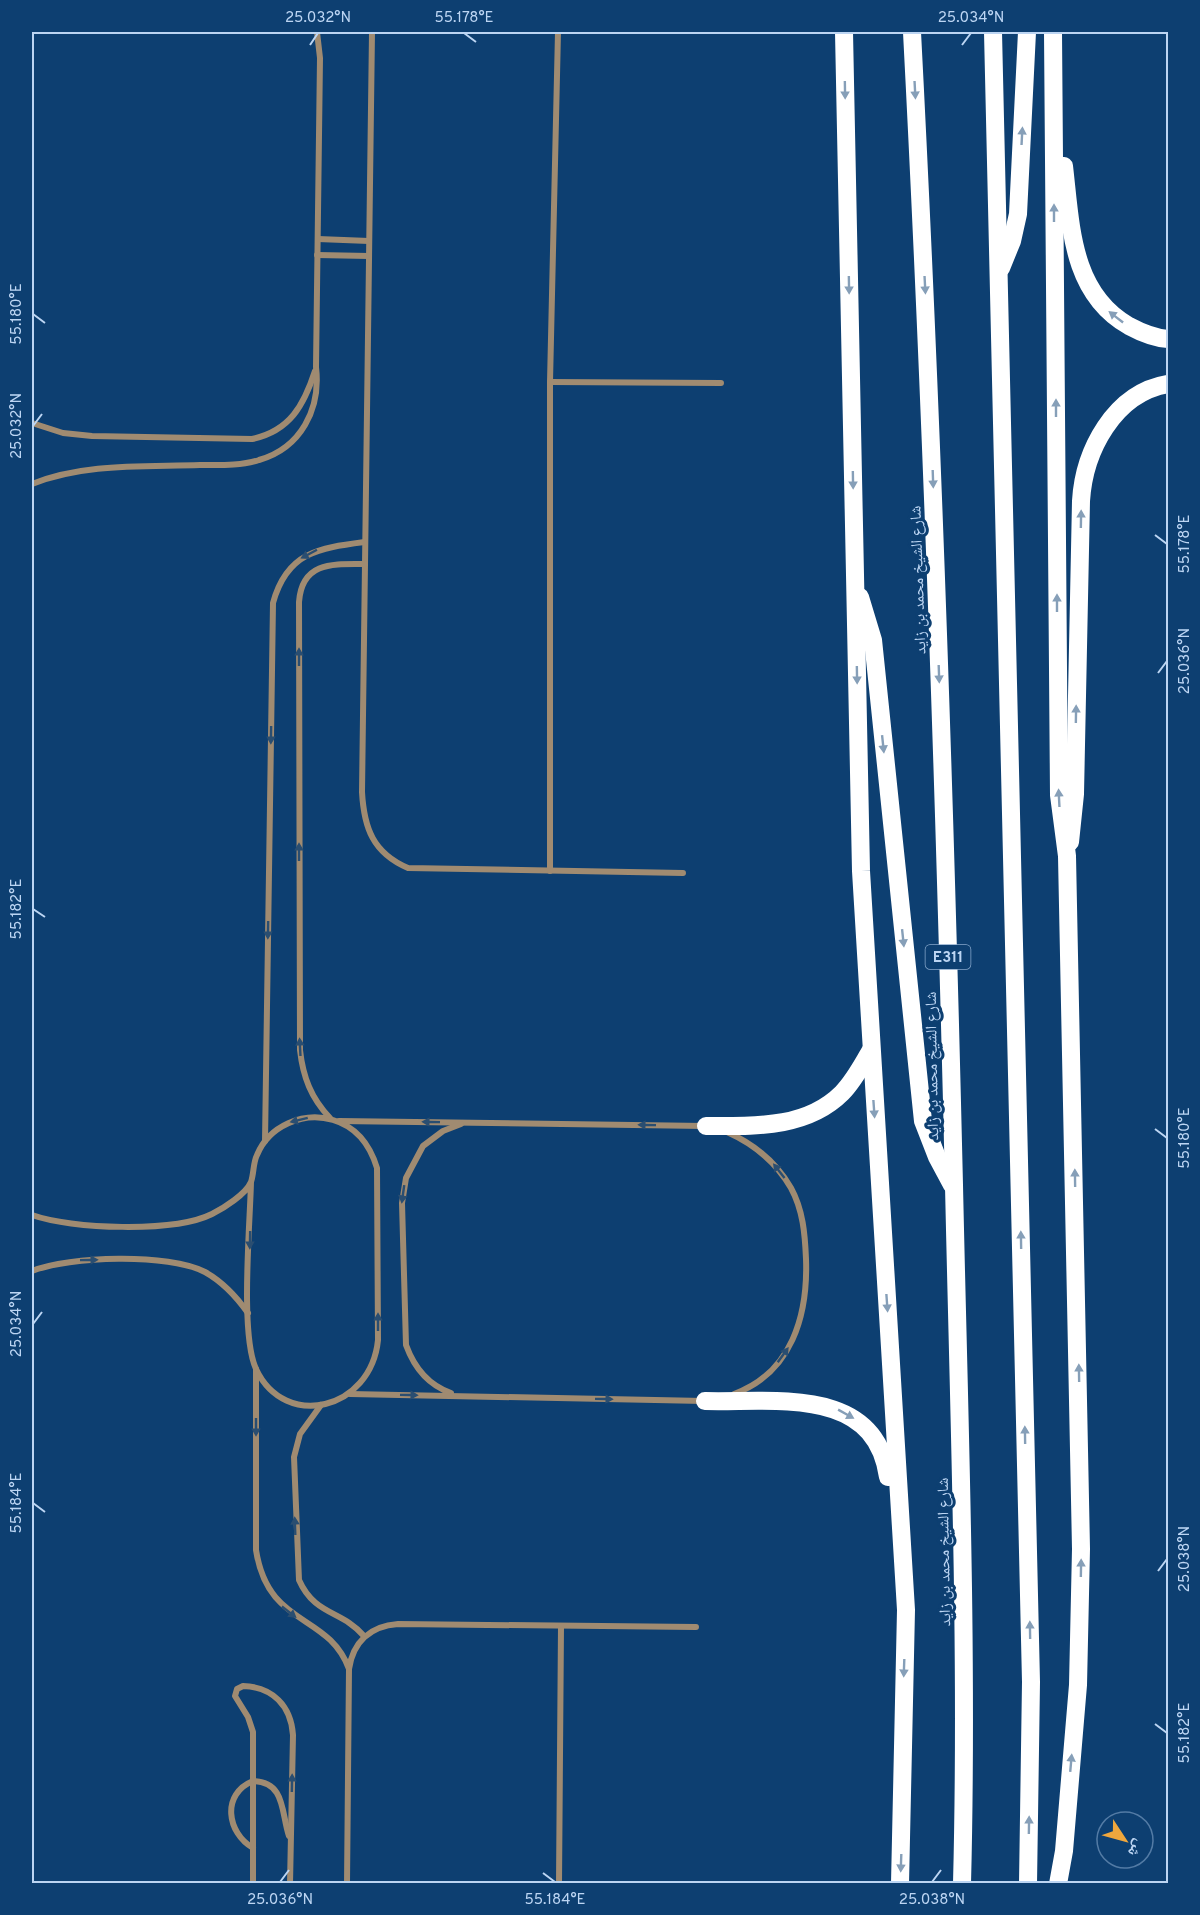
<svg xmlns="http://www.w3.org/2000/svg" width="1200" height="1915" font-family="Overpass,'Noto Naskh Arabic',sans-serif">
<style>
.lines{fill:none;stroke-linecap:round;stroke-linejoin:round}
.minor{stroke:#a08b71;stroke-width:6}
.motorway{stroke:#fff;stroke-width:18}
.oneway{fill:#869fb8}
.oneway2{fill:#2a4e71}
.ticks{fill:none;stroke:#bcd5f3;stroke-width:2}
.labels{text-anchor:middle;stroke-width:6;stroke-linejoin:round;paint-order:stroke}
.shield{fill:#0d3f71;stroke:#88a8cc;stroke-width:1.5}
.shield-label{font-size:15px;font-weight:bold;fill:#bcd5f3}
.street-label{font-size:16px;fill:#bcd5f3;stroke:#0d3f71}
.neatline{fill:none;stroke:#bcd5f3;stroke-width:2}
.ticks-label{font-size:15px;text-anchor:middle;fill:#bcd5f3}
</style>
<rect width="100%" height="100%" fill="#0d3f71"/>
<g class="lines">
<g class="minor">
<path d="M 372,32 L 362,792 C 364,828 373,853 408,868 L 683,873"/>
<polyline points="318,239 369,241"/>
<polyline points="317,255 369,256"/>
<polyline points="550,382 721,383"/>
<path d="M 32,423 L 63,433 L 92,436 L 252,439 C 290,431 304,405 315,371"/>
<path d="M 32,484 C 84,463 144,467 200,465 C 219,465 241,466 259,460 C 301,448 321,409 316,367 L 320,58 L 317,32"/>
<polyline points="550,871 550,382 558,32"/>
<path d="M 330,1118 C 311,1098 303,1077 300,1050 L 299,602 C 302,561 334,564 365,564"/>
<polyline points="339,1121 705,1126"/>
<path d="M 727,1132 C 754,1144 776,1162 791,1188 C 803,1210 805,1234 806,1259 C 808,1315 792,1373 734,1394"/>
<path d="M 265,1141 L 273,603 C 287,552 319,548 365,542"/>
<path d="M 32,1215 C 71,1229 174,1233 212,1214 C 224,1208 246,1194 251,1182 C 254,1173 253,1163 257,1155 C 269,1126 303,1111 333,1120 C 357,1127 370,1145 377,1168 L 378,1340 C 371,1410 285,1431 256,1369 C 240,1334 250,1225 251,1182"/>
<path d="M 32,1271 C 69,1256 169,1253 205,1272 C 223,1282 236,1296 248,1313"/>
<path d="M 256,1369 L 256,1550 C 268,1628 328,1612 349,1669"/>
<path d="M 451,1393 C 428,1385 414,1367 406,1345 L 402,1203 L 406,1178 L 423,1146 L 443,1131 L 461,1124"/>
<polyline points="350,1394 704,1401"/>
<path d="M 321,1405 L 300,1434 L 294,1457 L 299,1580 C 315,1616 342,1610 364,1636"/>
<path d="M 253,1848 C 227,1833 221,1794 253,1781 C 286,1782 281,1813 289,1836"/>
<path d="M 253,1884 L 253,1732 L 248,1717 L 235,1696 L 237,1689 L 243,1686 C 273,1687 291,1706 293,1735 L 290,1884"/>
<path d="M 347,1884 L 349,1669 C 353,1642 370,1626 398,1624 L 696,1627"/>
<polyline points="559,1884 561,1626"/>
</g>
<g class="motorway">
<polyline points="844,32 861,871 906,1610 900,1884"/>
<path d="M 912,32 C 932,416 945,800 954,1185 C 959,1418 968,1651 962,1884"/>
<polyline points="993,32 1031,1682 1028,1884"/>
<polyline points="1053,32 1059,795 1067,856 1081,1549 1078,1685 1064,1851 1058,1884"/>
<path d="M 1064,166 C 1071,226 1071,293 1129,326 C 1142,333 1154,338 1168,339"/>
<polyline points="1001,268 1012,241 1018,214 1027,32"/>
<polyline points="860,597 873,640 923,1121 937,1157 952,1185"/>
<path d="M 1070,842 L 1075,794 L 1081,501 C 1084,451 1114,393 1168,384"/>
<path d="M 706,1126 C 753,1126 806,1129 842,1093 C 854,1081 862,1065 871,1050"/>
<path d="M 705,1401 C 775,1403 875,1385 888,1477"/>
</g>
</g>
<defs><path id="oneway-solid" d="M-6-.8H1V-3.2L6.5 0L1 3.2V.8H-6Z" transform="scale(1.5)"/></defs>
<g class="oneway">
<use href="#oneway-solid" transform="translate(845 90) rotate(89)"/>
<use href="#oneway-solid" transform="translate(915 90) rotate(87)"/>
<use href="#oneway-solid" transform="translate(1022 136) rotate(-87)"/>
<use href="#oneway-solid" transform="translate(1054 213) rotate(-90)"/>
<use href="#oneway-solid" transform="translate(849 285) rotate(89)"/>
<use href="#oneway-solid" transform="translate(925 285) rotate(87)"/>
<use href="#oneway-solid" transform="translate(1116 317) rotate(-142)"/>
<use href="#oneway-solid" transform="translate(1056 408) rotate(-90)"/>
<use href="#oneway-solid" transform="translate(933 479) rotate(88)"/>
<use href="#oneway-solid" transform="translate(853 480) rotate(89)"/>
<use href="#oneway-solid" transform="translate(1081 519) rotate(-89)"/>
<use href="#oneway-solid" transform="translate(1057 603) rotate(-90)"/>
<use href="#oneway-solid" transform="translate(939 674) rotate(88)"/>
<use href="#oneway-solid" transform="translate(857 675) rotate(89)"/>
<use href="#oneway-solid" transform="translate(1076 714) rotate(-89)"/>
<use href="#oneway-solid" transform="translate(883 744) rotate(84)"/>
<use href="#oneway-solid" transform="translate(1059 798) rotate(-93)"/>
<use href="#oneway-solid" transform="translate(903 938) rotate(84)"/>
<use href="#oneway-solid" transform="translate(874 1109) rotate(86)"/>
<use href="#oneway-solid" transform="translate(1075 1178) rotate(-91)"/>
<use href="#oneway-solid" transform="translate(1021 1240) rotate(-91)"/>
<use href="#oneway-solid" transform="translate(887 1303) rotate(86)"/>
<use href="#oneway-solid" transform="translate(1079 1373) rotate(-91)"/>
<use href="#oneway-solid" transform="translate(846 1414) rotate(29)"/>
<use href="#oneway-solid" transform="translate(1025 1435) rotate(-91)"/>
<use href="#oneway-solid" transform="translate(1081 1568) rotate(-89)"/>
<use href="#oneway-solid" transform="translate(1030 1630) rotate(-91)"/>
<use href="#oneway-solid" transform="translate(904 1668) rotate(92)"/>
<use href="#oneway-solid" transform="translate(1071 1763) rotate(-85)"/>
<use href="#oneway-solid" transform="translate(1029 1825) rotate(-89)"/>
<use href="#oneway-solid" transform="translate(901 1863) rotate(92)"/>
</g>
<g class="oneway2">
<use href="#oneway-solid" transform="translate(309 554) rotate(152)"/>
<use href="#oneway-solid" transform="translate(299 657) rotate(-90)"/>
<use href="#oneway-solid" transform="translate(271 735) rotate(91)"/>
<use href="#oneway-solid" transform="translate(299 852) rotate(-90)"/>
<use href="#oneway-solid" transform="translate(268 930) rotate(91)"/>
<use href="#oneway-solid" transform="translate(300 1047) rotate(-93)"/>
<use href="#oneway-solid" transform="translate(299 1120) rotate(166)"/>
<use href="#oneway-solid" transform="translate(431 1122) rotate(-179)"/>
<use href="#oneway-solid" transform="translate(647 1125) rotate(-179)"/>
<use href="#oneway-solid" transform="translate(779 1171) rotate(-128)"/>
<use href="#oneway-solid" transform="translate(403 1194) rotate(98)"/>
<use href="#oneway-solid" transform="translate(250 1240) rotate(91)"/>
<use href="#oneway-solid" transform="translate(89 1260) rotate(-1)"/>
<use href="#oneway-solid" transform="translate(378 1322) rotate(-90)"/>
<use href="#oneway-solid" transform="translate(783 1355) rotate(-54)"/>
<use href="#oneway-solid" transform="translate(409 1395) rotate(1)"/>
<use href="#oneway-solid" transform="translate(604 1399) rotate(1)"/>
<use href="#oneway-solid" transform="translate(256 1427) rotate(90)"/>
<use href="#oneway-solid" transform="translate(295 1526) rotate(-92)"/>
<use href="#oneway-solid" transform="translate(289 1612) rotate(38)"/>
<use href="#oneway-solid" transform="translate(292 1783) rotate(-89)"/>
</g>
<path class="ticks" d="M 464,33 L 476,42M 310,45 L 318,33M 962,45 L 971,33M 33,314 L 45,323M 33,426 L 42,414M 1155,535 L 1167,544M 1158,673 L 1167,661M 33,909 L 45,917M 1155,1129 L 1167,1138M 33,1324 L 42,1312M 33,1503 L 45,1512M 1158,1571 L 1167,1559M 1155,1724 L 1167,1733M 543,1873 L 555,1882M 280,1882 L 289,1870M 932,1882 L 941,1870"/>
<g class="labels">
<rect class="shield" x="925.5" y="945" width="45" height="24" rx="4.5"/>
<g class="shield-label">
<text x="948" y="962">E311</text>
</g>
<g class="street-label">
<text transform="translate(917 580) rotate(-92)" y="6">شارع الشيخ محمد بن زايد</text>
<text transform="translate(931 1066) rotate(-91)" y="6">شارع الشيخ محمد بن زايد</text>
<text transform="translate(943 1552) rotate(-91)" y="6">شارع الشيخ محمد بن زايد</text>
</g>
</g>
<rect width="1200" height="1915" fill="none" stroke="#0d3f71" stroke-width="66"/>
<g transform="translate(1125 1840) rotate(126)"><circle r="28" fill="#0d3f71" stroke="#537ba5" stroke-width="1.5"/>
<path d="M0-4.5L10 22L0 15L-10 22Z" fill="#efa73d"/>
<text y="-9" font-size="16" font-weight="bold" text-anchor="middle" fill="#bcd5f3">ش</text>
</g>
<rect x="33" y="33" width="1134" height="1849" class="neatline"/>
<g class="ticks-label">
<text x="318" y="22">25.032°N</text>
<text x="464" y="22">55.178°E</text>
<text x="971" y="22">25.034°N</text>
<text transform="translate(16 314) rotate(-90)" y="5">55.180°E</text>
<text transform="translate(16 426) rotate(-90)" y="5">25.032°N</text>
<text transform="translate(1184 544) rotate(-90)" y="5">55.178°E</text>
<text transform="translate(1184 661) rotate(-90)" y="5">25.036°N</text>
<text transform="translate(16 909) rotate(-90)" y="5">55.182°E</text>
<text transform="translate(1184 1138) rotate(-90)" y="5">55.180°E</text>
<text transform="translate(16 1324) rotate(-90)" y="5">25.034°N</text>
<text transform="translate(16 1503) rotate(-90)" y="5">55.184°E</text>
<text transform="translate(1184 1559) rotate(-90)" y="5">25.038°N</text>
<text transform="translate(1184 1733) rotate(-90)" y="5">55.182°E</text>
<text x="280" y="1904">25.036°N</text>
<text x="555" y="1904">55.184°E</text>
<text x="932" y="1904">25.038°N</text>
</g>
</svg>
